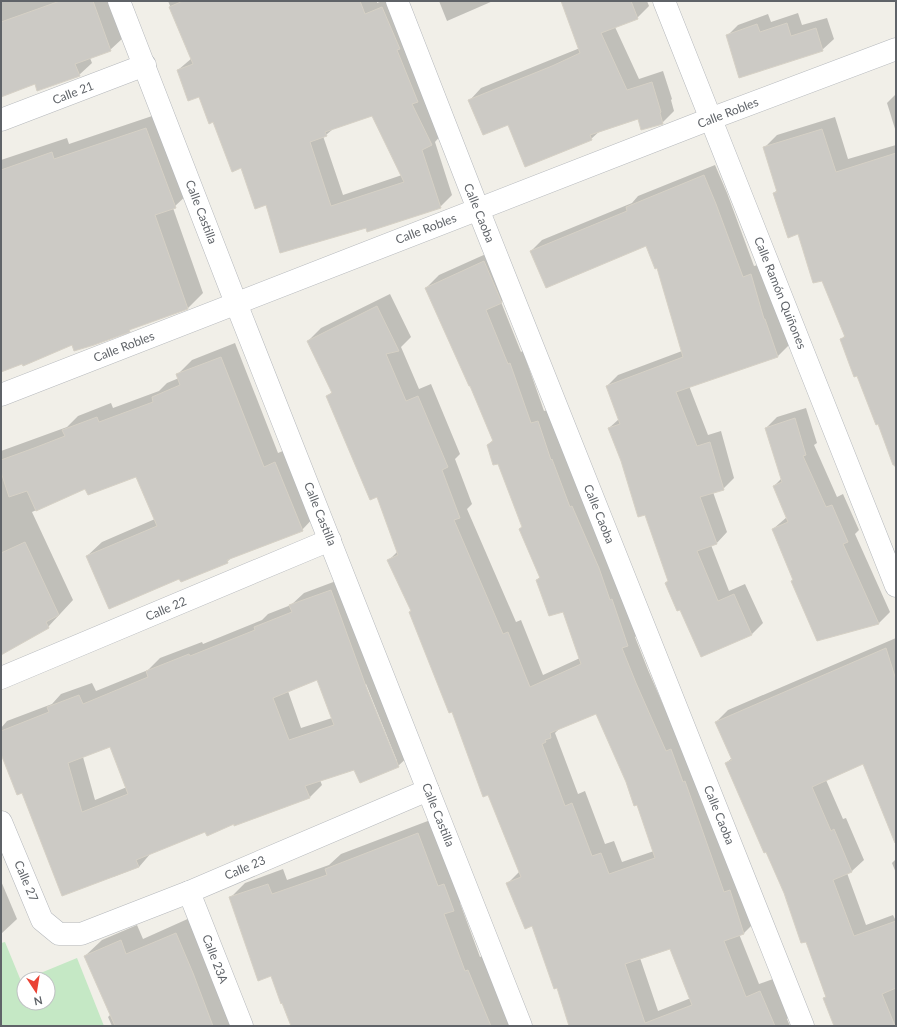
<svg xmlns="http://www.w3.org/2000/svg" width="897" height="1027" font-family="Lato,sans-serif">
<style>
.green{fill:#c5e8c5}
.shadow{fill:#0003;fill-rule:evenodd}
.building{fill:#cccac5;stroke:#d6d1c6;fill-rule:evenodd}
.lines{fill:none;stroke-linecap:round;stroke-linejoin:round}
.minor-casing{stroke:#b5b8bc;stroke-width:23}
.minor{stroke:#fff;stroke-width:22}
.labels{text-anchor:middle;stroke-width:3;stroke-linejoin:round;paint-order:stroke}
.street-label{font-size:12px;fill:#5f6368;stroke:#fff}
</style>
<rect width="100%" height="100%" fill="#f1efe8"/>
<polygon class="green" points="5,942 21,981 24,980 24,1003 48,1003 48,979 26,979 77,958 104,1026 1,1026 1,943"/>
<g class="shadow">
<polygon points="1,1 109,1 123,38 110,50 90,58 92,63 79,75 35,82 1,96"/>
<path d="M 168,1 L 377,1 L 377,3 L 382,1 L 396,1 L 443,133 L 435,142 L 452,195 L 440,207 L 366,227 L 267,204 L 242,167 L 199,96 L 178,70 L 192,58 ZM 372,115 L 402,175 L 343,195 L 323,136 L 326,135 L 333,129 Z"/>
<polygon points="439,1 493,1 447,21"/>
<polygon points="562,1 647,1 649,6 637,18 615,27 639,79 663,71 672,99 671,100 674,111 662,123 638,118 601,130 591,139 509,124 470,100 481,88 580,48"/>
<polygon points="798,13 802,25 827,18 834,39 822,50 727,36 738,25 768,14 771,22"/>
<polygon points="896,94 896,132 887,103"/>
<polygon points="161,113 190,192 173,208 203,293 188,308 131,329 129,331 73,343 1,371 1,160 67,138 69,144"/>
<polygon points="835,117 848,159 896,145 896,470 879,423 842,339 845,335 822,280 799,233 774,193 777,190 764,148 777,135"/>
<polygon points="715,165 727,193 754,266 762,264 789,345 778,356 689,386 708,435 721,431 734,478 723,489 713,492 727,532 716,544 711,545 729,591 745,584 763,623 752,634 702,656 669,580 646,514 622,461 609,428 619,419 607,386 618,375 682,351 657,267 647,245 531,251 542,240 632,203 638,196"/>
<path d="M 497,249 L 514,289 L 501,302 L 521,352 L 523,351 L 544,411 L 551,409 L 641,632 L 635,637 L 648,670 L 757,920 L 744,933 L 739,934 L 759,984 L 773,979 L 789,1017 L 787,1019 L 790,1026 L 570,1026 L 558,987 L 533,925 L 508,883 L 520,871 L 412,611 L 389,560 L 398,551 L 377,496 L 328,396 L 333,391 L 308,341 L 321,328 L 390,294 L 411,337 L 401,347 L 419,389 L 431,384 L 460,454 L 455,459 L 472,504 L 467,509 L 516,622 L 521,620 L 543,675 L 580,658 L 563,610 L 537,580 L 540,577 L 520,529 L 523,526 L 498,463 L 488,445 L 494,439 L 471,385 L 426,288 L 439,275 ZM 596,713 L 637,804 L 654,851 L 622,862 L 614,841 L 605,844 L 585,791 L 578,794 L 555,733 L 561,727 ZM 670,947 L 691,998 L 658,1011 L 640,958 Z"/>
<polygon points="235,343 278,453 290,448 316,515 302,530 232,557 227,562 180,578 87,556 102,542 155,519 136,475 86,488 32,512 73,600 48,627 1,654 1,451 67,427 78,416 111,403 113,408 159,391 167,383 179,378 177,375 192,360"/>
<polygon points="806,408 817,443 814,445 837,497 843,494 859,530 855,534 890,612 879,623 794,580 773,529 787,517 774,486 782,478 766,428 777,417"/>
<path d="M 344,578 L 411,754 L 398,766 L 355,768 L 320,780 L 322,785 L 309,798 L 234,823 L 206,831 L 151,853 L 139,867 L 113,877 L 23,791 L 1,751 L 1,728 L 7,721 L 52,704 L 61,694 L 92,683 L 96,691 L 148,670 L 160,658 L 202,642 L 203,644 L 262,620 L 268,614 L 291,605 L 304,593 ZM 318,679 L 332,718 L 301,728 L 288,691 ZM 365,684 L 366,684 L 397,761 L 395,761 ZM 110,746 L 127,787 L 95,800 L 83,757 Z"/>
<polygon points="896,638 896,809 864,763 826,780 843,819 846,818 864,860 852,871 847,873 866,925 893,915 896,921 896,1026 836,1026 806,940 726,763 732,758 716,722 728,710"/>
<polygon points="433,819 469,895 460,903 480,957 483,956 512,1026 292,1026 272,975 230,898 245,883 283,869 287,880 329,865 341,854"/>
<polygon points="896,859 896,873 892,863"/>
<polygon points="1,881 17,919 1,934"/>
<polygon points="192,917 237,1026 112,1026 108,1017 111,1014 85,956 102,940 137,925 143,939"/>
</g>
<g class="building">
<polygon points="60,1 93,1 111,51 75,64 80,76 37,91 35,84 1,97 1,22"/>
<path d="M 183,1 L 360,1 L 365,14 L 382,7 L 400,49 L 397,50 L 418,102 L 412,104 L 432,145 L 422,150 L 441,208 L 367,232 L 366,228 L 280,253 L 266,205 L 255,209 L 241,168 L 232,172 L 213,122 L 209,124 L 199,97 L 188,101 L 177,70 L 193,64 L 169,7 ZM 372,116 L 404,182 L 331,206 L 310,142 L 327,136 L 325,132 Z"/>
<polygon points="561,1 631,1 638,19 601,33 627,90 652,82 661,112 660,113 663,124 641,130 638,119 590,135 592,140 525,167 508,125 483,135 468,100 552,66 580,53"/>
<polygon points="787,23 791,36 816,28 823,51 739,78 726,35 757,24 760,32"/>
<polygon points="146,128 176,208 155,215 188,309 129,330 130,332 94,345 74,351 72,345 23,366 22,364 1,372 1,170 52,152 54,159"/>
<polygon points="822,129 836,172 896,153 896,465 893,465 878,424 876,425 857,376 854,377 840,339 845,337 822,281 813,283 798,234 788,238 773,193 777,192 763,147"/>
<polygon points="704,175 716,204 743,277 751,274 764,319 765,319 778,357 676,392 697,446 710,442 724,490 700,497 717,544 697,551 718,601 734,594 752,635 701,657 680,610 677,611 665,583 668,581 645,515 638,517 621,461 608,428 620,424 606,386 683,357 657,268 655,269 646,246 546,288 530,251 627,211 626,207"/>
<path d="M 484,261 L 502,303 L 486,310 L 508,364 L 510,363 L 531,423 L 538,421 L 551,460 L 552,459 L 570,507 L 572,506 L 599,568 L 610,600 L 612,599 L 628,646 L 622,648 L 636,683 L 666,751 L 671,749 L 683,782 L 685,781 L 724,892 L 730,890 L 744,934 L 724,941 L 746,997 L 760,991 L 775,1026 L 569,1026 L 557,988 L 554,989 L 532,926 L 525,929 L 506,883 L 521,877 L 488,795 L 483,797 L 452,712 L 449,713 L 409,612 L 411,611 L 387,560 L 398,555 L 377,497 L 370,500 L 326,396 L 332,393 L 307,341 L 377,306 L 399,351 L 386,354 L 406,401 L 418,396 L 448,467 L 442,470 L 460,518 L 454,520 L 503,634 L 508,632 L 530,687 L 581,664 L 563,612 L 549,616 L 536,580 L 540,578 L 519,529 L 522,527 L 498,464 L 493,465 L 487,445 L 493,441 L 470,386 L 469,386 L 425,288 ZM 596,714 L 626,782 L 634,806 L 637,805 L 655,858 L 609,874 L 601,853 L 592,856 L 572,803 L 565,806 L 542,744 L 546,742 L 545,740 L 551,738 L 550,733 ZM 670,949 L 692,1005 L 645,1023 L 625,964 Z"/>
<polygon points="221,357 264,467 275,462 303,531 227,560 228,563 181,582 179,579 109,609 86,556 157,526 136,477 88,495 85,489 36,511 27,491 9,497 1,472 1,460 34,448 65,436 62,430 97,417 99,422 153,402 152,397 180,385 176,374"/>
<polygon points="795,418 806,455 803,456 826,507 832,505 848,542 843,544 879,624 817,641 791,581 793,580 772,529 788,522 773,486 782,482 765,428"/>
<polygon points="25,542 59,615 46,622 49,628 1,655 1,553"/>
<path d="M 331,590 L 367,689 L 399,767 L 360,783 L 354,770 L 305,786 L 310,798 L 234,826 L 234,824 L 207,836 L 205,832 L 136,860 L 139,867 L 62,896 L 22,793 L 17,795 L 1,754 L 1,731 L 49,712 L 47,707 L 79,695 L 83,704 L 148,677 L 146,671 L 189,654 L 190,656 L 255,630 L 254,627 L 292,612 L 289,605 ZM 317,680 L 334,725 L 289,740 L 273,698 ZM 110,747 L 128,794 L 82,812 L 68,763 Z"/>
<polygon points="886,648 896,680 896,842 895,843 863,764 812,787 831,831 834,829 852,872 833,880 854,936 896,921 896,988 882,994 895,1026 834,1026 823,998 826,997 806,942 801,943 784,893 766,852 764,853 725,763 732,760 715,722"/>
<polygon points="418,833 438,886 444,884 454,911 444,914 465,971 468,970 491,1026 291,1026 282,1003 281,1004 271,976 258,981 229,897 268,884 272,894 327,875 325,869"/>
<polygon points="176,933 193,973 213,1026 115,1026 84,956 121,940 126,954"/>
</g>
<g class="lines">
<defs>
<g id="minor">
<polyline points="119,1 236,303 521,1026"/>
<polyline points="397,1 478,209 803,1026"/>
<polyline points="664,1 896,586"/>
<polyline points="1,120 145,65"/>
<polyline points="1,395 710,119 896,49"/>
<polyline points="1,678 330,540"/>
<polyline points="1,822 42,920 59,934 81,934 189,892 428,790"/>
<polyline points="189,892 242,1026"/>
</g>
</defs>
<use href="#minor" class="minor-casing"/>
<use href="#minor" class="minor"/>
</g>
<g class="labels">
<g class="street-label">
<text transform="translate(73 93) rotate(-21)" y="4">Calle 21</text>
<text transform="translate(728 113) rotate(-21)" y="4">Calle Robles</text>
<text transform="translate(201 212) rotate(69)" y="4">Calle Castilla</text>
<text transform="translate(479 213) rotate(68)" y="4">Calle Caoba</text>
<text transform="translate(426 229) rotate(-21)" y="4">Calle Robles</text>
<text transform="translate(780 293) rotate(68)" y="4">Calle Ramón Quiñones</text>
<text transform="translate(124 347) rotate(-21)" y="4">Calle Robles</text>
<text transform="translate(320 514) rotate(68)" y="4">Calle Castilla</text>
<text transform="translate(599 514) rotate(68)" y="4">Calle Caoba</text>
<text transform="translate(166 609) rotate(-23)" y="4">Calle 22</text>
<text transform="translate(438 815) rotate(68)" y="4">Calle Castilla</text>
<text transform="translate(719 815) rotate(68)" y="4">Calle Caoba</text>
<text transform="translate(245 868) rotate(-23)" y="4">Calle 23</text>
<text transform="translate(26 881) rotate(67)" y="4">Calle 27</text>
<text transform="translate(215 959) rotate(69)" y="4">Calle 23A</text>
</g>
</g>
<rect width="897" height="1027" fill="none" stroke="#5f6368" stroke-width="4"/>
<g transform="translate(36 991) rotate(168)"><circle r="19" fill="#ffffff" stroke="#bfc1c3"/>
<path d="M0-3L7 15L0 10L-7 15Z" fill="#ea4335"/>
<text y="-6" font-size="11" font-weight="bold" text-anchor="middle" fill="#5f6368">N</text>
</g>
</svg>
